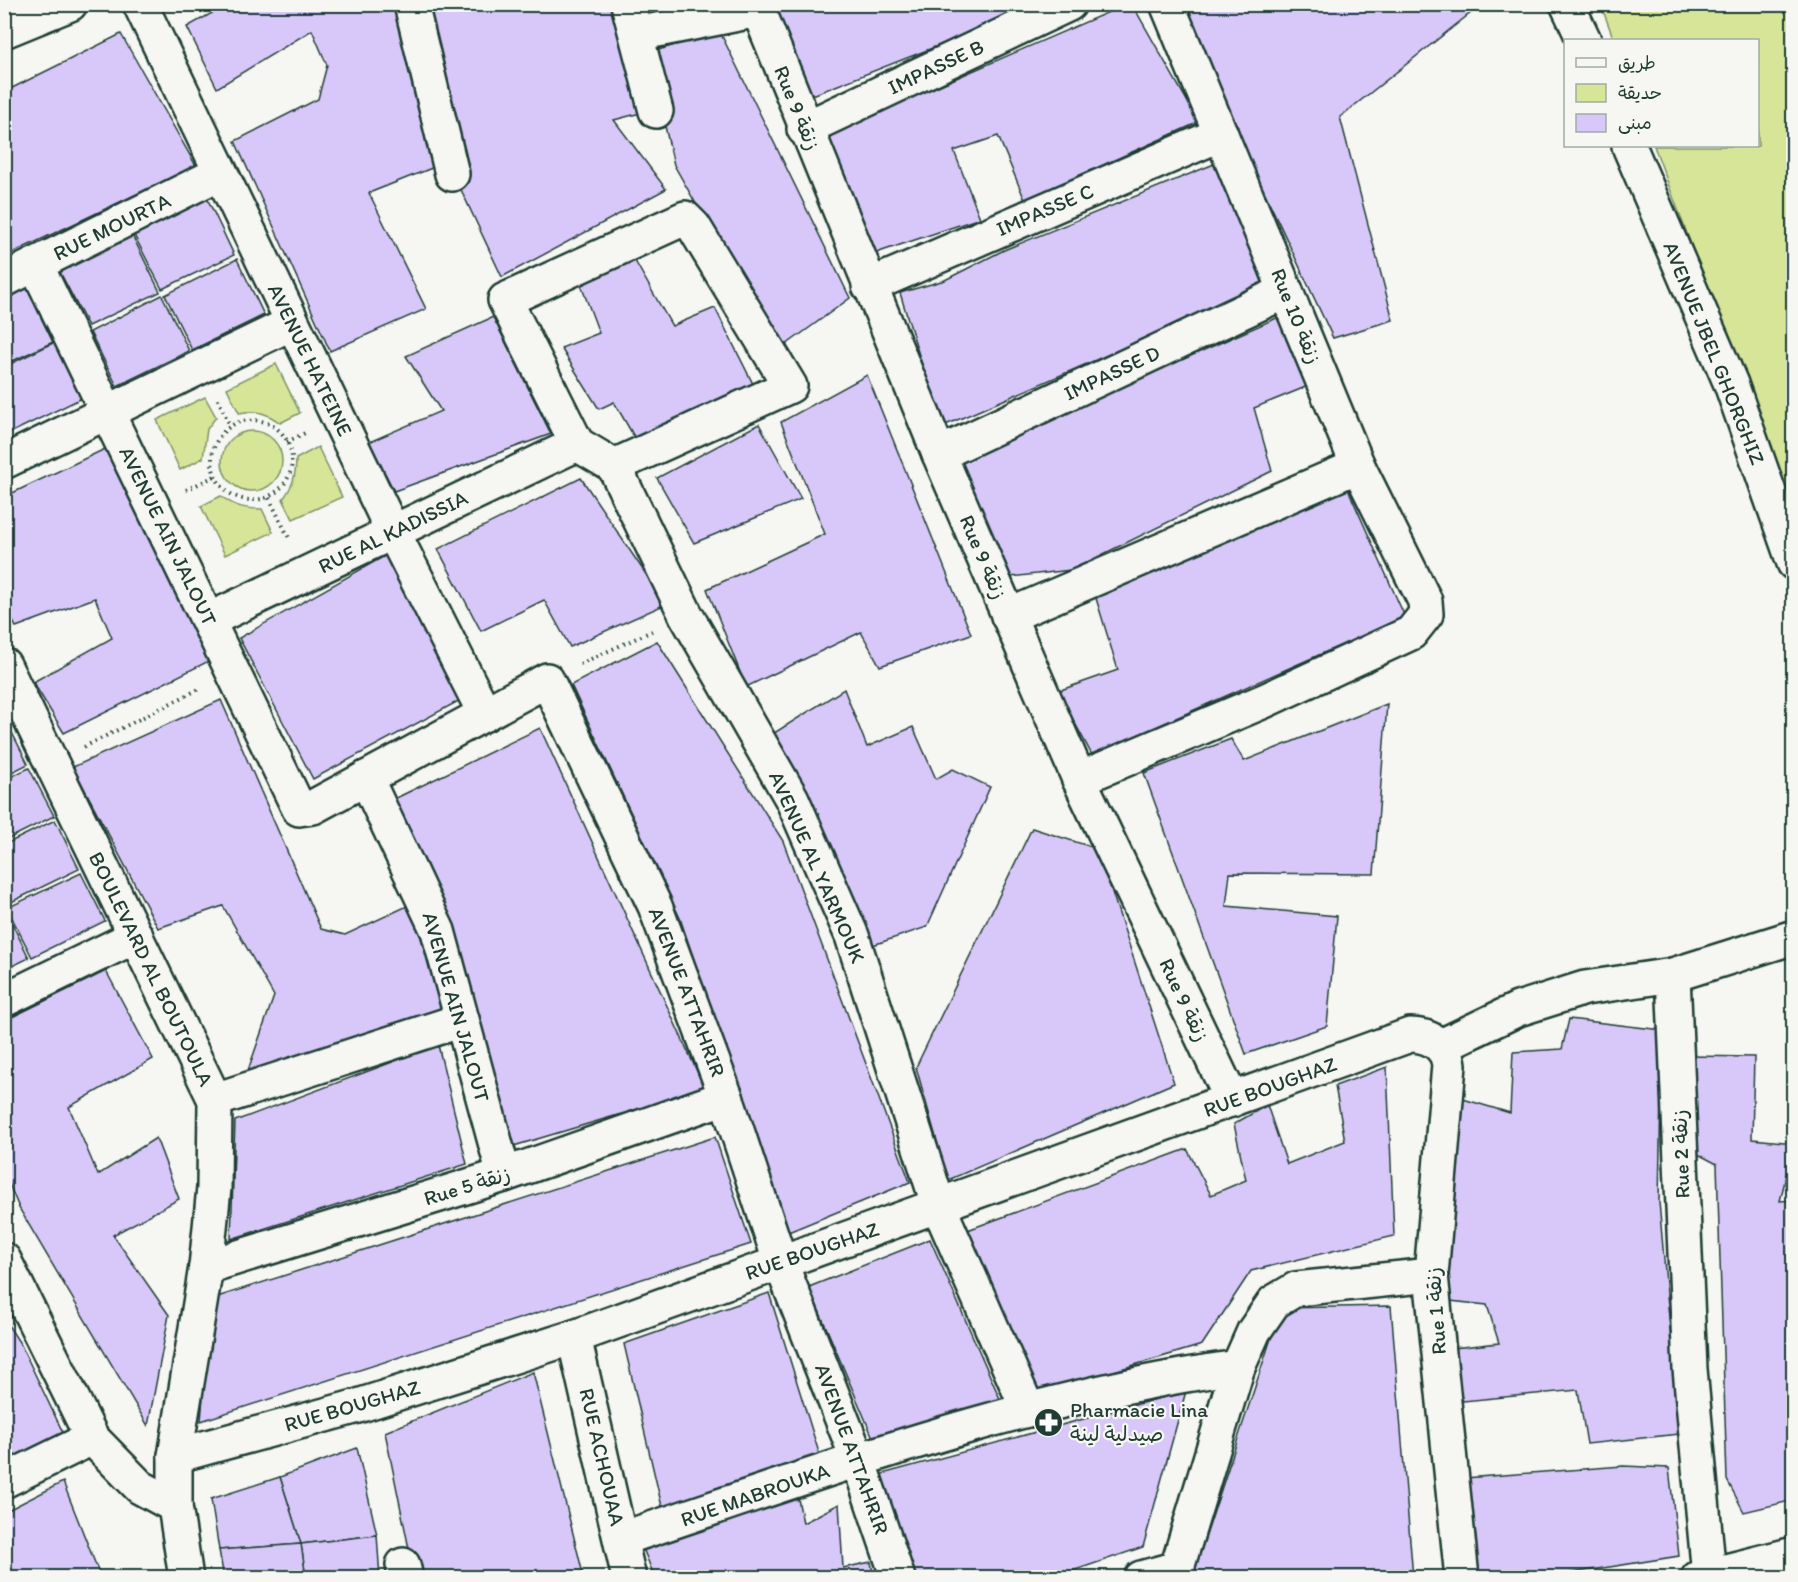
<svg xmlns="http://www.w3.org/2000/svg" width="1798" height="1582" font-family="Itim,'Playpen Sans Arabic',sans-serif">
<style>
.green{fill:#d7e598;stroke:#7b9166;stroke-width:1.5}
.building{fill:#d8c8fa;stroke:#1f3d34;stroke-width:1.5}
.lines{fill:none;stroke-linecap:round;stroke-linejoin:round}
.street-casing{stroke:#1f3d34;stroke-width:38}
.secondary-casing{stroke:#1f3d34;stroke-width:38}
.path{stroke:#1f3d34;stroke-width:4;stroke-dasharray:1.5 4.5;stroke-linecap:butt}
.street{stroke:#f6f6f2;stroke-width:33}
.secondary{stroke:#f6f6f2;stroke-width:33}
.labels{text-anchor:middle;stroke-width:4.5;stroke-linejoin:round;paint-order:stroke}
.street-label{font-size:21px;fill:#1f3d34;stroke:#f6f6f2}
.poi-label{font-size:21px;fill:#1f3d34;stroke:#f6f6f2;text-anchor:start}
</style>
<rect width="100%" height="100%" fill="#f6f6f2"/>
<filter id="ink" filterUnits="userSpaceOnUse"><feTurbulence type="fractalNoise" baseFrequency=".0167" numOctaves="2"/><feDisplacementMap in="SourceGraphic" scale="12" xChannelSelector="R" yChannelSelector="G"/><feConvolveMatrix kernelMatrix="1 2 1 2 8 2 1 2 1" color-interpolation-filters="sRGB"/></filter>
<g filter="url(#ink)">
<g class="green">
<polygon points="1601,5 1793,5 1793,515 1654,146 1758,146 1758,40 1614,40"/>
<path d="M 276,364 L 300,413 L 280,423 C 266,412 256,410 239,413 L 227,388 Z"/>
<polygon points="205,397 216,417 207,429 203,458 180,470 157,420"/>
<circle cx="252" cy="461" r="30"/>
<path d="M 318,447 L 342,497 L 293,519 L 283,499 C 293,486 296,475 296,459 Z"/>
<path d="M 221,496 C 235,507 245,509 262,509 L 273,532 L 225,555 L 201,506 Z"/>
</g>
<g class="building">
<polygon points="228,4 406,4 447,162 369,193 426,309 330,351 235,141 318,99 327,65 312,30 217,88 187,27"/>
<polygon points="420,4 618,4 652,110 614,120 666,189 502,277 456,179"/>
<polygon points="635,4 668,4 636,12"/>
<polygon points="767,4 1044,4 805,98"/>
<polygon points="1127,4 1132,4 1199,122 1025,200 998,136 954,151 980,218 873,254 823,136"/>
<polygon points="1176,4 1482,4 1340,117 1393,320 1333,338"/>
<polygon points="720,32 850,298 779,350 674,165 648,53"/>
<polygon points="121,34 196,166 4,257 4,92"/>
<polygon points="1219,162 1264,287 941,427 900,293 945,280 1004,250"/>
<polygon points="207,198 234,255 162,289 134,235"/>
<polygon points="132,235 160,292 88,326 60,272"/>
<polygon points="631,254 672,326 715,308 755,388 636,440 614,402 599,409 561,348 599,333 578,277"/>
<polygon points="237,259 264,315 192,350 165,295"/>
<polygon points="25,285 53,342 4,365 4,296"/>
<polygon points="162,295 189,351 117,386 90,332"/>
<polygon points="493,317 551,434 394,491 369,442 441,411 406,356"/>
<polygon points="1279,317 1308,386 1254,408 1272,471 1071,570 1011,577 957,459"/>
<polygon points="55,342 82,398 10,433 4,422 4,367"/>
<polygon points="867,375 971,634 880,666 861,632 746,687 707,589 825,534 781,422"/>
<polygon points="759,424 801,499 694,543 657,478"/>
<polygon points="107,448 209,661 64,733 33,682 112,638 95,598 16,627 4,604 4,497"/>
<polygon points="581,478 666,604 570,647 544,600 481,631 438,549"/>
<polygon points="1347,487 1405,617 1092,755 1058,691 1118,670 1095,595"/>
<polygon points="390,553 468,696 313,779 239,638"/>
<polygon points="657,641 783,841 910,1182 786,1233 680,918 571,685"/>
<polygon points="844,689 867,747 913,727 936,779 953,769 990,787 927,927 873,945 826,838 771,735"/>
<polygon points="221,700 321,929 345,935 418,901 452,1010 246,1076 274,996 223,906 158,928 73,767"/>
<polygon points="1387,704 1374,874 1230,873 1226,906 1337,916 1327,1026 1246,1054 1144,773 1231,739 1244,761"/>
<polygon points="4,717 28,764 4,776"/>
<polygon points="540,728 705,1089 507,1148 390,801"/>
<polygon points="29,768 54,816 4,841 4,780"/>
<polygon points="55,820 79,869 5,905 4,845"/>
<polygon points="1032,828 1098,849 1174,1083 948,1180 916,1067"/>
<polygon points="81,873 105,921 32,957 7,908"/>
<polygon points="5,909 29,958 4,970 4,910"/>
<polygon points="106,971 153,1059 69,1107 98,1175 156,1138 179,1199 113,1235 169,1315 148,1426 19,1208 4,1172 4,1021"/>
<polygon points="1569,1019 1662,1030 1659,1202 1679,1434 1587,1444 1578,1390 1463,1401 1444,1349 1499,1343 1487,1305 1441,1300 1451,1153 1463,1099 1510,1113 1513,1052 1562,1049"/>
<polygon points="438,1045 467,1164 231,1239 235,1121"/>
<polygon points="1687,1056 1754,1057 1752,1139 1794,1143 1780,1201 1794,1200 1794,1500 1744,1512 1727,1480 1717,1164 1696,1153"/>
<polygon points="1387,1067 1394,1236 1251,1271 1202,1345 1036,1394 965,1231 1187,1149 1211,1195 1246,1180 1234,1124 1267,1105 1287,1164 1345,1141 1335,1086"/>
<polygon points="715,1137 751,1244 201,1421 211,1299"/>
<polygon points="930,1239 1004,1408 877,1447 809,1287"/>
<polygon points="769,1293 820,1456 663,1511 624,1344"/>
<polygon points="1391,1306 1413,1578 1192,1578 1281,1308"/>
<polygon points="4,1319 21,1345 67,1441 4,1471"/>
<polygon points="533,1372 584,1578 415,1578 385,1432"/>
<polygon points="1186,1391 1143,1547 1052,1578 911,1578 875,1476"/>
<polygon points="357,1448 377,1535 301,1544 280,1477"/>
<polygon points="1623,1466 1669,1468 1679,1556 1540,1578 1480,1578 1465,1478"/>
<polygon points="280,1477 301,1544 219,1550 211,1499"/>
<polygon points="63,1482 101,1578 4,1578 4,1512"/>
<polygon points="797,1494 803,1523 839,1504 843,1568 871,1562 874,1578 655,1578 642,1546"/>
<polygon points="377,1535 380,1578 306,1578 301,1544"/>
<polygon points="301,1544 306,1578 224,1578 219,1550"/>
<polygon points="1794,1565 1794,1578 1744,1578"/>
</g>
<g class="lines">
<defs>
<g id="street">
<polyline points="140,4 393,532 485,714"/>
<polyline points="411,4 452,174"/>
<polyline points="628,4 656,111"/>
<polyline points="756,4 939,454 1079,779 1232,1100"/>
<polyline points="1567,4 1584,40"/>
<polyline points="637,34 758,10"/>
<polyline points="804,129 1069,4"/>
<polyline points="1629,146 1731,384 1794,563"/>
<polyline points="36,265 299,809 313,807 547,680 655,906 726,1097 780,1261 858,1460 898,1578"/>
<polyline points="4,280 220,173"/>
<polyline points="869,286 1221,134"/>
<polyline points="939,454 1286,291"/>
<polyline points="4,462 292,323"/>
<polyline points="614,466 790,386 694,227 685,218 505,300 577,444 614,466 686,615 792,799 852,936 939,1207 1028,1410"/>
<polyline points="1008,616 1358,466"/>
<polyline points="209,620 577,444"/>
<polyline points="4,665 215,1100 214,1188 206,1267 175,1456 175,1506 186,1578"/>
<polyline points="366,778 438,931 504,1175"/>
<polyline points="1079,779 1264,701 1411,633 1426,614 1425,601 1358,466 1167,4"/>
<polyline points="1673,975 1794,937"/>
<polyline points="4,1000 136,936"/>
<polyline points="1441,1046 1518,1009 1585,988 1673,975 1690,1369 1709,1576"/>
<polyline points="215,1100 462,1020"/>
<polyline points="4,1260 92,1438 140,1487 175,1506"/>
<polyline points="206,1267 504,1175 726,1097"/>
<polyline points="574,1337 629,1578"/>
<path d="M 175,1456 L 358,1406 L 574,1337 L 1410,1035 C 1429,1035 1447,1045 1449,1065 L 1431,1275 L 1462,1578"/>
<polyline points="4,1481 92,1438"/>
<path d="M 621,1539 C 823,1472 1026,1396 1238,1367"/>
<polyline points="403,1565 406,1578"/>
<polyline points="1141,1578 1178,1568"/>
<polyline points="1174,1578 1238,1367 1254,1331 1274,1302 1296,1289 1431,1275"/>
<polyline points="1698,1578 1794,1554"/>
</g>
<polyline id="secondary" points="4,31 70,4"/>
</defs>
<use href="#street" class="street-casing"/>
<use href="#secondary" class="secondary-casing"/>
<g class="path">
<polyline points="218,399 230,426"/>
<circle cx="252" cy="460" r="40"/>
<polyline points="287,442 305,433"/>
<polyline points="186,490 215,476"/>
<polyline points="269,498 290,540"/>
<polyline points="580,664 652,631"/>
<polyline points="84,747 201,688"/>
</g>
<use href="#street" class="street"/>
<use href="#secondary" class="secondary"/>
</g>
</g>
<defs>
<symbol id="pharmacy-disc" viewBox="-11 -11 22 22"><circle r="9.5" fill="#1f3d34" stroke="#f6f6f2"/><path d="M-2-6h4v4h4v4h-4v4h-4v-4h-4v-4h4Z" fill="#fff"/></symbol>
</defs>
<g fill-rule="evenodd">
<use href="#pharmacy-disc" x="1032" y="1406" width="33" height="33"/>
</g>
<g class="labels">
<g class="street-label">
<text transform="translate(936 67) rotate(-25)" y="7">IMPASSE B</text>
<text transform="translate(797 108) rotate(68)" y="7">Rue 9 زنقة</text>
<text transform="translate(1045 210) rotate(-23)" y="7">IMPASSE C</text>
<text transform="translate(112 227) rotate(-26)" y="7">RUE MOURTA</text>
<text transform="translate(1296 316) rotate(68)" y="7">Rue 10 زنقة</text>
<text transform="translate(1714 353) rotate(68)" y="7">AVENUE JBEL GHORGHIZ</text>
<text transform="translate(310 360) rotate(64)" y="7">AVENUE HATEINE</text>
<text transform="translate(1112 373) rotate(-25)" y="7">IMPASSE D</text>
<text transform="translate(393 532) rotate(-26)" y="7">RUE AL KADISSIA</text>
<text transform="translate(168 536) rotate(64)" y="7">AVENUE AIN JALOUT</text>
<text transform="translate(983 557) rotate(67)" y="7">Rue 9 زنقة</text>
<text transform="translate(817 867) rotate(66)" y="7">AVENUE AL YARMOUK</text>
<text transform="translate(151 969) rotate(64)" y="7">BOULEVARD AL BOUTOULA</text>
<text transform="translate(687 992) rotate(69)" y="7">AVENUE ATTAHRIR</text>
<text transform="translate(1184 1000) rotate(65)" y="7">Rue 9 زنقة</text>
<text transform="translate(456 1007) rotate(74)" y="7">AVENUE AIN JALOUT</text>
<text transform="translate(1270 1087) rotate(-20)" y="7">RUE BOUGHAZ</text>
<text transform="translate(1681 1154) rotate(-92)" y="7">Rue 2 زنقة</text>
<text transform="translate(467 1186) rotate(-17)" y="7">Rue 5 زنقة</text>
<text transform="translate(812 1251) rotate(-19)" y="7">RUE BOUGHAZ</text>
<text transform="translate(1436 1311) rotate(-94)" y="7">Rue 1 زنقة</text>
<text transform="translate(352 1406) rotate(-16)" y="7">RUE BOUGHAZ</text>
<text transform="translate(852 1449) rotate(70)" y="7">AVENUE ATTAHRIR</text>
<text transform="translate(602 1457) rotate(77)" y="7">RUE ACHOUAA</text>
<text transform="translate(755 1495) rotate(-19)" y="7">RUE MABROUKA</text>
</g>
<g class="poi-label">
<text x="1070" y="1417">Pharmacie Lina<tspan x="1070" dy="24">صيدلية لينة</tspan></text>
</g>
</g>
<rect width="1798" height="1582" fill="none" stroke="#f6f6f2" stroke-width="24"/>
<rect x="12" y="12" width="1774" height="1558" fill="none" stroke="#1f3d34" stroke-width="2" filter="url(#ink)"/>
<rect x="1564" y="39" width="195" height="108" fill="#f6f6f2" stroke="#a0aca6" stroke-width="1.5"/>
<rect x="1576" y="58" width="30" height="9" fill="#f6f6f2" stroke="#a0aca6" stroke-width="1.5"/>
<text x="1618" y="69" font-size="18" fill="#1f3d34">طريق</text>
<rect x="1576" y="84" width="30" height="18" fill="#d7e598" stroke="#a0aca6" stroke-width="1.5"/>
<text x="1618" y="99" font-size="18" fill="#1f3d34">حديقة</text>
<rect x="1576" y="114" width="30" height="18" fill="#d8c8fa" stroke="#a0aca6" stroke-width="1.5"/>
<text x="1618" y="129" font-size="18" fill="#1f3d34">مبنى</text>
</svg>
